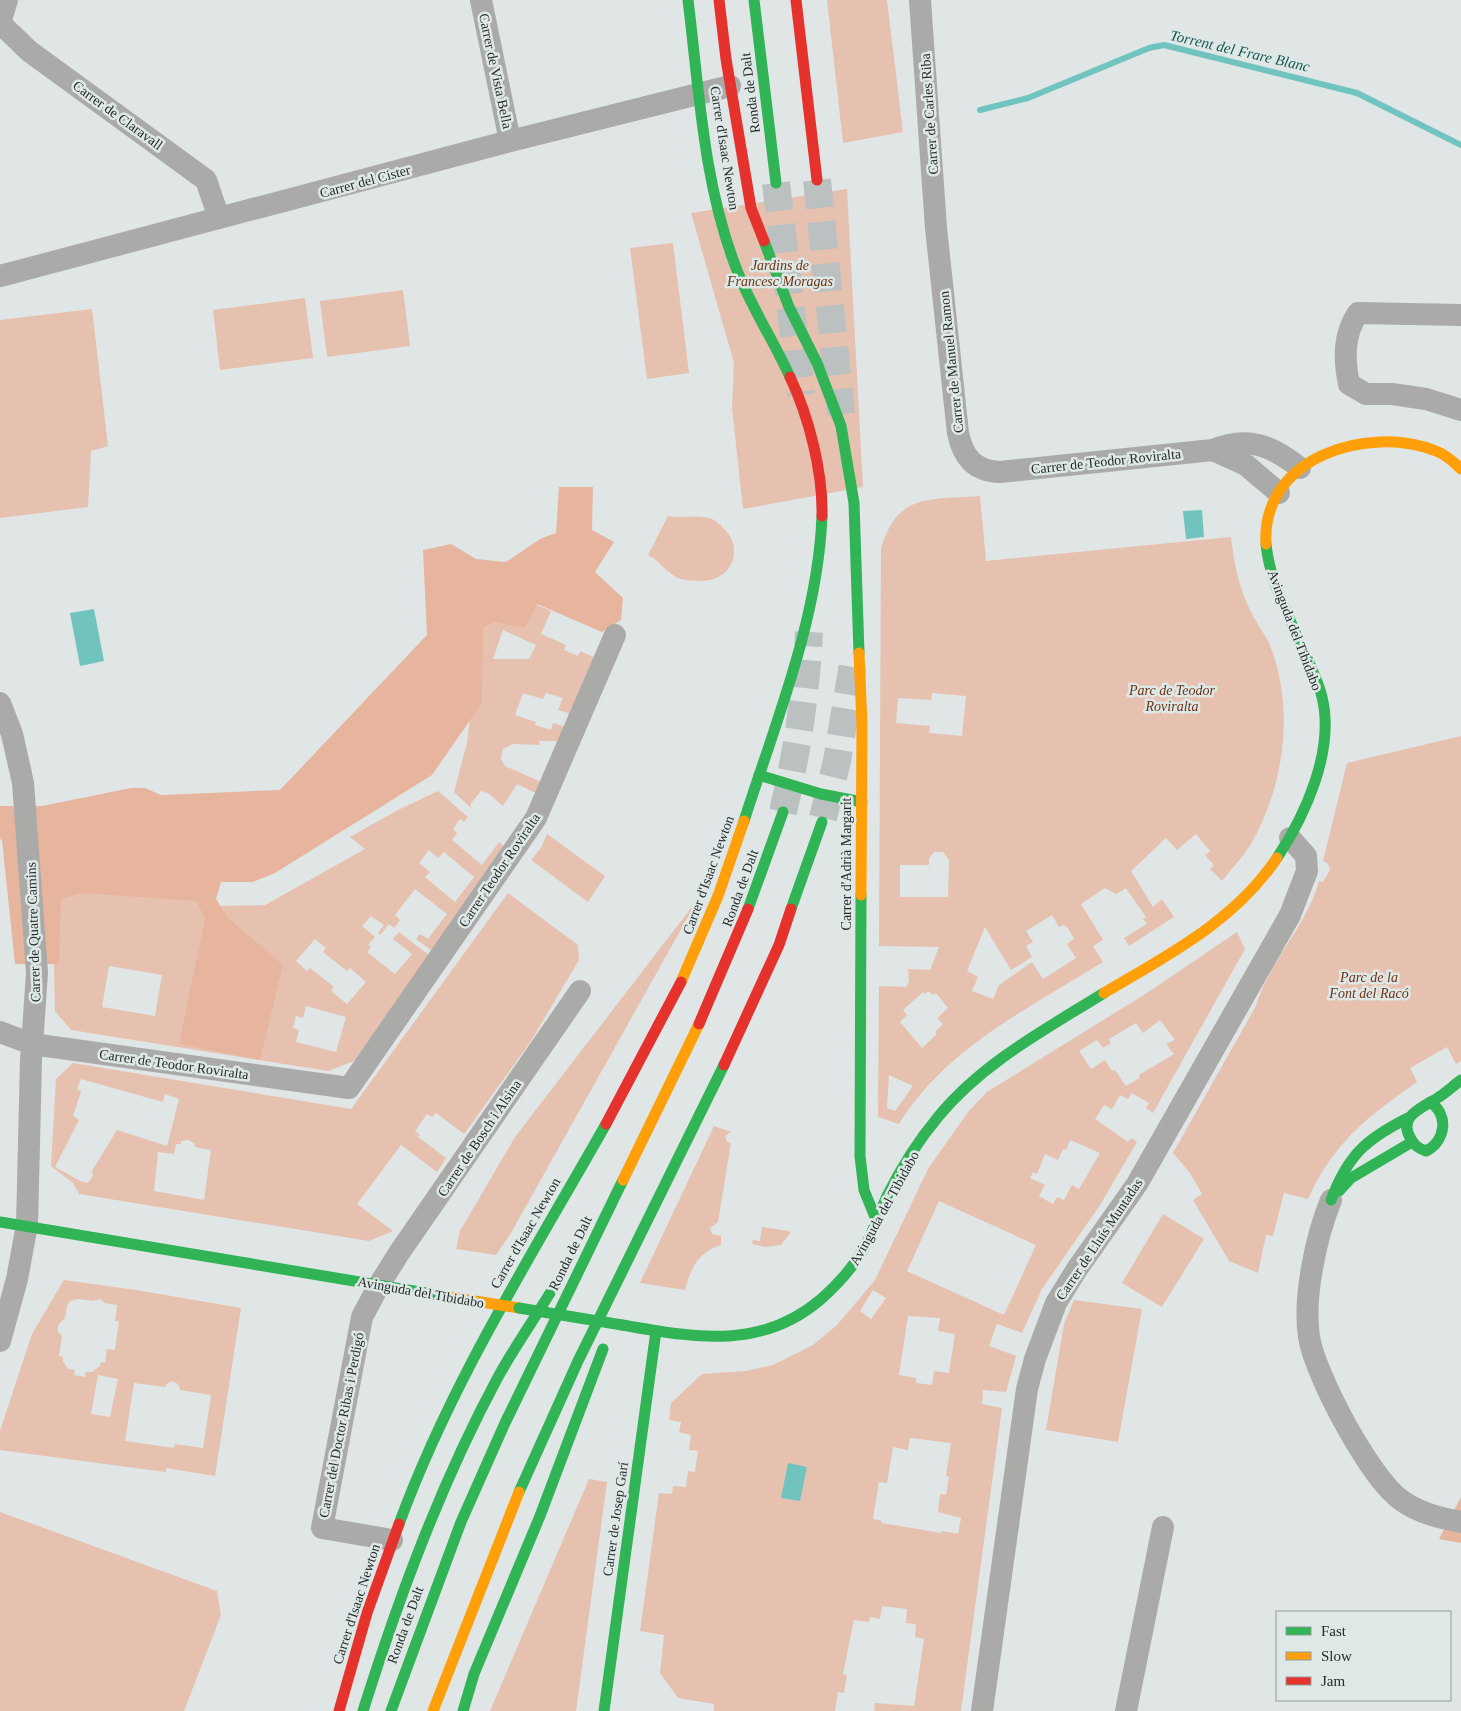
<svg xmlns="http://www.w3.org/2000/svg" width="1461" height="1711" font-family="Georgia,serif">
<style>
.green{fill:#e6c1b0;fill-rule:evenodd}
.forest{fill:#e7b59e}
.water{fill:#71c4be}
.lines{fill:none;stroke-linecap:round;stroke-linejoin:round}
.stream{stroke:#71c4be;stroke-width:6}
.highway-tunnel{stroke:#bbc0c0;stroke-width:28;stroke-dasharray:28 14;stroke-linecap:butt}
.street{stroke:#aaaaa9;stroke-width:22}
.fast{stroke:#30b455;stroke-width:11}
.slow{stroke:#ff9f0a;stroke-width:11}
.jam{stroke:#e5322d;stroke-width:11}
.fast-bridge{stroke:#30b455;stroke-width:11}
.labels{text-anchor:middle;stroke-width:5;stroke-linejoin:round;paint-order:stroke}
.street-label{font-size:14px;fill:#272b2a;stroke:#dde8e7}
.park-label{font-size:14px;font-style:italic;fill:#6e3213;stroke:#dde8e7}
.water-label{font-size:15px;font-style:italic;fill:#175853;stroke:#dde8e7}
</style>
<rect width="100%" height="100%" fill="#e0e5e5"/>
<g class="green">
<polygon points="827,0 887,0 903,132 843,143"/>
<polygon points="847,189 863,487 743,509 732,408 734,363 691,213"/>
<polygon points="673,243 689,373 647,379 630,248"/>
<polygon points="403,290 410,346 327,357 320,301"/>
<polygon points="305,298 313,358 220,370 213,310"/>
<polygon points="92,309 108,446 91,451 88,507 0,518 0,320"/>
<path d="M 980,496 L 986,561 L 1231,537 C 1234,564 1239,589 1252,614 C 1257,624 1264,633 1269,643 C 1295,705 1285,784 1252,842 C 1244,856 1232,868 1222,881 L 1210,869 L 1214,865 L 1205,855 L 1210,851 L 1196,834 L 1177,850 L 1166,838 L 1131,871 L 1153,907 L 1162,899 L 1174,917 L 1129,946 L 1124,938 L 1147,924 L 1143,919 L 1146,917 L 1126,888 L 1116,894 L 1105,888 L 1081,904 L 1103,940 L 1093,946 L 1103,962 C 1029,1008 946,1048 899,1124 L 878,1117 L 879,986 L 906,987 L 909,982 L 908,969 L 930,970 L 939,947 L 879,946 L 881,549 C 897,492 931,500 980,496 ZM 932,693 L 966,696 L 962,736 L 929,733 L 930,726 L 896,723 L 898,698 L 931,700 ZM 934,852 L 943,852 L 949,860 L 948,897 L 900,897 L 900,865 L 929,865 L 929,859 ZM 1052,915 L 1059,927 L 1064,925 L 1068,928 L 1074,939 L 1067,944 L 1076,958 L 1043,979 L 1032,962 L 999,985 L 993,999 L 972,991 L 978,977 L 967,971 L 985,927 L 1011,970 L 1032,957 L 1026,946 L 1033,942 L 1026,931 ZM 928,991 L 933,995 L 936,993 L 948,1008 L 937,1018 L 943,1024 L 935,1032 L 937,1034 L 922,1048 L 900,1022 L 907,1015 L 903,1010 L 923,992 L 925,994 ZM 889,1075 L 913,1086 L 895,1111 L 887,1108 Z"/>
<path d="M 668,516 C 683,519 700,513 714,520 C 718,522 722,527 725,530 C 740,545 736,570 716,578 C 708,582 695,581 686,580 C 669,578 662,562 648,555 Z"/>
<path d="M 468,575 L 551,611 L 541,634 L 566,645 L 564,650 L 578,656 L 580,651 L 596,658 L 571,714 L 558,710 L 563,698 L 546,693 L 543,699 L 523,693 L 515,715 L 536,722 L 535,725 L 551,730 L 553,723 L 566,727 L 558,743 L 556,741 L 539,741 L 540,745 L 513,744 L 503,749 L 501,759 L 505,766 L 541,782 L 536,793 L 517,784 L 503,806 L 488,793 L 481,791 L 471,803 L 471,808 L 454,792 L 467,743 L 477,660 ZM 503,630 L 536,645 L 529,659 L 493,659 Z"/>
<path d="M 1461,736 L 1461,1061 L 1456,1064 L 1447,1047 L 1410,1068 L 1417,1082 C 1367,1117 1334,1142 1308,1199 L 1284,1193 L 1273,1236 L 1266,1235 L 1258,1273 L 1229,1261 L 1193,1200 L 1202,1194 L 1190,1173 L 1173,1153 L 1256,1006 C 1269,961 1307,926 1319,881 L 1323,882 L 1330,870 L 1328,864 L 1323,861 L 1347,763 Z"/>
<path d="M 438,791 L 468,817 L 464,822 L 460,819 L 453,829 L 457,833 L 452,840 L 482,865 L 499,842 L 508,850 L 434,952 L 416,939 L 420,934 L 428,939 L 447,914 L 415,889 L 395,915 L 400,920 L 394,928 L 389,924 L 380,935 L 378,933 L 384,925 L 371,916 L 362,926 L 375,937 L 368,945 L 371,947 L 367,952 L 395,974 L 412,954 L 393,939 L 399,932 L 430,956 L 354,1061 L 328,1071 L 71,1030 L 55,1011 L 52,885 L 133,879 L 214,906 L 265,905 L 365,849 L 350,837 L 396,811 ZM 429,850 L 438,858 L 444,852 L 474,877 L 455,902 L 425,877 L 430,872 L 419,863 ZM 315,939 L 326,948 L 323,952 L 347,971 L 350,968 L 366,982 L 347,1004 L 331,991 L 334,987 L 310,968 L 307,971 L 296,961 ZM 109,966 L 162,975 L 155,1016 L 102,1007 ZM 306,1006 L 346,1017 L 336,1052 L 296,1042 L 299,1030 L 293,1028 L 296,1016 L 303,1018 Z"/>
<polygon points="547,834 605,876 588,902 531,860 541,848"/>
<path d="M 508,893 L 578,945 L 579,960 L 531,1041 L 464,1134 L 436,1113 L 432,1117 L 427,1114 L 415,1131 L 420,1135 L 418,1137 L 446,1158 L 437,1172 L 401,1145 L 357,1204 L 393,1231 L 369,1241 L 79,1194 L 73,1183 L 51,1166 L 56,1079 L 73,1063 L 351,1109 ZM 81,1079 L 163,1102 L 165,1094 L 179,1099 L 167,1146 L 117,1130 L 92,1171 L 93,1176 L 88,1183 L 82,1182 L 55,1167 L 79,1120 L 73,1116 L 81,1092 L 77,1089 ZM 189,1140 L 195,1144 L 194,1147 L 211,1150 L 204,1200 L 154,1191 L 158,1152 L 174,1154 L 176,1144 L 181,1144 L 181,1141 Z"/>
<polygon points="698,899 511,1233 496,1255 456,1249 460,1231 515,1137"/>
<path d="M 1237,932 L 1245,949 L 1153,1113 L 1146,1108 L 1149,1103 L 1132,1093 L 1128,1099 L 1120,1095 L 1112,1109 L 1104,1105 L 1095,1119 L 1128,1142 L 1131,1138 L 1137,1142 L 1100,1205 L 1042,1289 L 1022,1333 L 997,1324 L 989,1346 L 1016,1356 L 1006,1392 L 983,1390 L 982,1404 L 1002,1408 L 961,1711 L 874,1711 L 875,1703 L 914,1706 L 924,1639 L 915,1637 L 916,1624 L 906,1623 L 907,1609 L 882,1606 L 880,1619 L 870,1617 L 869,1622 L 854,1620 L 843,1674 L 847,1675 L 844,1693 L 838,1692 L 835,1711 L 714,1711 L 714,1704 L 678,1698 L 660,1673 L 664,1635 L 640,1631 L 659,1493 L 672,1494 L 673,1486 L 686,1487 L 688,1471 L 695,1472 L 698,1451 L 689,1450 L 691,1435 L 679,1432 L 681,1422 L 669,1420 L 671,1403 L 702,1374 L 746,1371 L 773,1365 L 813,1345 L 837,1325 L 875,1280 L 928,1169 L 968,1112 L 987,1092 L 1147,993 ZM 1160,1020 L 1175,1040 L 1166,1044 L 1174,1054 L 1139,1075 L 1140,1078 L 1126,1086 L 1115,1070 L 1112,1071 L 1105,1060 L 1091,1069 L 1079,1051 L 1097,1040 L 1103,1048 L 1111,1043 L 1109,1039 L 1136,1023 L 1143,1033 ZM 1070,1140 L 1100,1153 L 1079,1189 L 1072,1185 L 1064,1200 L 1057,1197 L 1053,1204 L 1039,1196 L 1045,1185 L 1030,1178 L 1033,1172 L 1037,1174 L 1045,1154 L 1058,1160 L 1063,1149 L 1066,1150 ZM 939,1201 L 1036,1245 L 1004,1315 L 907,1271 ZM 873,1290 L 886,1298 L 871,1319 L 860,1311 ZM 908,1316 L 940,1318 L 938,1331 L 955,1334 L 949,1373 L 934,1371 L 932,1385 L 916,1383 L 916,1378 L 899,1375 ZM 910,1438 L 951,1443 L 946,1476 L 949,1477 L 946,1495 L 940,1494 L 938,1512 L 961,1518 L 958,1534 L 942,1531 L 941,1533 L 882,1523 L 882,1521 L 873,1519 L 879,1482 L 887,1483 L 893,1447 L 908,1450 Z"/>
<path d="M 714,1126 L 731,1132 L 725,1136 L 727,1142 L 731,1143 L 718,1222 L 710,1228 L 712,1234 L 721,1236 L 721,1245 C 697,1253 691,1268 685,1290 L 640,1283 Z"/>
<polygon points="1163,1214 1204,1239 1162,1307 1122,1283"/>
<polygon points="762,1227 788,1231 791,1232 781,1245 765,1247 752,1244 753,1240 760,1241"/>
<path d="M 64,1280 L 136,1290 L 241,1308 L 215,1476 L 166,1468 L 166,1472 L 150,1470 L 0,1450 L 0,1431 L 32,1334 ZM 79,1299 L 93,1301 L 100,1299 L 105,1303 L 117,1305 L 115,1321 L 119,1321 L 115,1350 L 107,1349 L 105,1363 L 101,1362 L 100,1366 L 92,1372 L 86,1372 L 85,1377 L 74,1375 L 75,1370 L 68,1369 L 63,1361 L 63,1357 L 59,1356 L 62,1336 L 58,1332 L 58,1326 C 59,1323 61,1322 63,1320 C 70,1313 61,1300 79,1299 ZM 98,1375 L 118,1379 L 110,1417 L 91,1414 ZM 172,1381 L 178,1384 L 180,1390 L 211,1395 L 203,1448 L 175,1444 L 174,1448 L 125,1441 L 134,1383 L 165,1387 L 167,1384 Z"/>
<polygon points="1074,1300 1142,1309 1118,1442 1046,1430 1064,1324"/>
<polygon points="589,1479 607,1482 576,1711 490,1711"/>
<polygon points="0,1512 217,1591 221,1615 184,1711 0,1711"/>
</g>
<g class="forest">
<polygon points="559,487 593,487 592,530 614,542 595,572 623,598 621,620 602,632 537,604 525,628 494,622 483,628 482,703 432,775 275,873 253,882 221,882 216,899 228,918 283,965 260,1060 179,1044 205,918 196,901 81,893 61,899 59,964 15,964 2,840 0,839 0,806 42,806 131,788 145,788 161,795 280,790 427,635 423,550 451,544 476,559 506,562 540,539 556,533"/>
<polygon points="1461,1497 1461,1543 1439,1539"/>
</g>
<g class="water">
<polygon points="1202,510 1204,537 1186,539 1183,511"/>
<polygon points="94,609 104,661 80,666 70,613"/>
<polygon points="788,1463 807,1467 800,1501 781,1498"/>
</g>
<g class="lines">
<polyline class="stream" points="980,110 1028,98 1149,48 1164,45 1357,93 1461,145"/>
<g class="highway-tunnel">
<polyline points="817,180 841,414"/>
<polyline points="776,183 801,395"/>
<path d="M 783,812 C 797,752 806,693 809,632"/>
<polyline points="823,818 837,761 853,664"/>
</g>
<g class="street">
<polyline points="481,0 510,141"/>
<path d="M 920,0 L 936,228 L 958,433 C 963,457 974,471 1000,472 L 1213,450 C 1248,435 1272,446 1300,468"/>
<polyline points="0,23 29,51 206,180 219,218"/>
<polyline points="0,23 7,0"/>
<polyline points="0,276 510,141 730,86"/>
<path d="M 1461,315 L 1358,313 C 1343,335 1344,359 1349,384 L 1366,394 L 1392,394 L 1426,399 L 1461,410"/>
<polyline points="1213,450 1246,465 1279,493"/>
<polyline points="0,703 12,734 23,783 37,973 31,1060 27,1225 17,1279 0,1341"/>
<polyline points="0,1032 32,1044 349,1088 536,818 615,635"/>
<path d="M 1331,1200 C 1316,1237 1303,1297 1309,1337 C 1315,1375 1370,1478 1401,1500 C 1419,1513 1440,1518 1461,1522"/>
<polyline points="392,1540 322,1528 362,1317 379,1285 399,1253 580,991"/>
<polyline points="982,1711 1027,1389 1035,1359 1056,1303 1077,1269 1137,1184 1290,915 1307,871 1306,856 1290,838"/>
<polyline points="1126,1711 1163,1527"/>
</g>
<g class="fast">
<path d="M 688,0 C 699,88 703,181 735,265 C 749,304 773,339 790,377"/>
<polyline points="754,0 776,183"/>
<polyline points="764,241 789,307 817,363 841,426 854,503 859,653"/>
<path d="M 1266,544 C 1269,574 1281,600 1293,627 C 1302,650 1316,673 1322,697 C 1335,750 1306,814 1277,858"/>
<polyline points="759,775 821,794 862,802"/>
<path d="M 744,821 C 775,724 818,620 822,516"/>
<polyline points="861,895 860,1156 864,1190 877,1222"/>
<polyline points="748,909 783,812"/>
<polyline points="791,909 822,822"/>
<path d="M 1430,1102 C 1449,1114 1446,1141 1426,1151 C 1418,1148 1415,1146 1411,1139 C 1396,1116 1424,1107 1439,1097 C 1447,1092 1454,1085 1461,1080"/>
<polyline points="1339,1191 1351,1178 1412,1142"/>
<path d="M 1331,1200 C 1348,1155 1366,1139 1408,1118"/>
<polyline points="0,1222 444,1296"/>
<path d="M 622,1325 C 693,1337 760,1351 820,1300 C 837,1285 853,1268 864,1248 C 873,1232 879,1214 887,1196 C 901,1168 918,1141 938,1117 C 982,1063 1046,1029 1104,993"/>
<polyline points="519,1492 578,1361 724,1065"/>
<path d="M 399,1524 C 451,1382 532,1255 606,1124"/>
<path d="M 363,1711 C 399,1597 441,1483 498,1377 C 514,1348 533,1321 550,1293"/>
<polyline points="391,1711 461,1522 505,1423 623,1180"/>
<polyline points="463,1711 474,1674 540,1516 603,1349"/>
<polyline points="604,1711 656,1331"/>
</g>
<g class="slow">
<path d="M 1266,544 C 1261,457 1368,424 1436,451 C 1446,455 1454,462 1461,469"/>
<polyline points="859,653 862,725 861,895"/>
<polyline points="681,982 718,896 744,821"/>
<path d="M 1104,993 C 1168,955 1235,921 1277,858"/>
<polyline points="623,1180 699,1024"/>
<polyline points="444,1296 519,1308"/>
<polyline points="433,1711 519,1492"/>
</g>
<g class="jam">
<polyline points="719,0 726,59 751,208 764,241"/>
<polyline points="796,0 817,180"/>
<path d="M 790,377 C 809,417 823,472 822,516"/>
<polyline points="699,1024 748,909"/>
<polyline points="724,1065 779,945 791,909"/>
<polyline points="606,1124 681,982"/>
<polyline points="339,1711 367,1613 399,1524"/>
</g>
<polyline class="fast-bridge" points="519,1308 622,1325"/>
</g>
<g class="labels">
<g class="street-label">
<text transform="translate(496 71) rotate(78)" y="5">Carrer de Vista Bella</text>
<text transform="translate(750 93) rotate(-97)" y="5">Ronda de Dalt</text>
<text transform="translate(929 114) rotate(-94)" y="5">Carrer de Carles Riba</text>
<text transform="translate(118 115) rotate(36)" y="5">Carrer de Claravall</text>
<text transform="translate(725 148) rotate(81)" y="5">Carrer d'Isaac Newton</text>
<text transform="translate(365 181) rotate(-15)" y="5">Carrer del Cister</text>
<text transform="translate(951 362) rotate(-96)" y="5">Carrer de Manuel Ramon</text>
<text transform="translate(1106 461) rotate(-6)" y="5">Carrer de Teodor Roviralta</text>
<text transform="translate(1295 630) rotate(69)" y="5">Avinguda del Tibidabo</text>
<text transform="translate(846 864) rotate(-90)" y="5">Carrer d'Adrià Margarit</text>
<text transform="translate(499 870) rotate(-56)" y="5">Carrer Teodor Roviralta</text>
<text transform="translate(708 875) rotate(-70)" y="5">Carrer d'Isaac Newton</text>
<text transform="translate(740 888) rotate(-70)" y="5">Ronda de Dalt</text>
<text transform="translate(33 932) rotate(-92)" y="5">Carrer de Quatre Camins</text>
<text transform="translate(174 1064) rotate(8)" y="5">Carrer de Teodor Roviralta</text>
<text transform="translate(479 1138) rotate(-56)" y="5">Carrer de Bosch i Alsina</text>
<text transform="translate(884 1208) rotate(-61)" y="5">Avinguda del Tibidabo</text>
<text transform="translate(525 1233) rotate(-60)" y="5">Carrer d'Isaac Newton</text>
<text transform="translate(1099 1239) rotate(-56)" y="5">Carrer de Lluís Muntadas</text>
<text transform="translate(570 1253) rotate(-64)" y="5">Ronda de Dalt</text>
<text transform="translate(421 1292) rotate(10)" y="5">Avinguda del Tibidabo</text>
<text transform="translate(341 1425) rotate(-79)" y="5">Carrer del Doctor Ribas i Perdigó</text>
<text transform="translate(615 1519) rotate(-82)" y="5">Carrer de Josep Garí</text>
<text transform="translate(356 1604) rotate(-72)" y="5">Carrer d'Isaac Newton</text>
<text transform="translate(405 1625) rotate(-70)" y="5">Ronda de Dalt</text>
</g>
<g class="park-label">
<text x="780" y="270">Jardins de<tspan x="780" dy="16">Francesc Moragas</tspan></text>
<text x="1172" y="695">Parc de Teodor<tspan x="1172" dy="16">Roviralta</tspan></text>
<text x="1369" y="982">Parc de la<tspan x="1369" dy="16">Font del Racó</tspan></text>
</g>
<g class="water-label">
<text transform="translate(1240 51) rotate(13)" y="5">Torrent del Frare Blanc</text>
</g>
</g>
<rect x="1276" y="1611" width="175" height="90" fill="#dde8e7" stroke="#949c9b"/>
<rect x="1286" y="1627" width="25" height="8" fill="#30b455" stroke="#949c9b"/>
<text x="1321" y="1636" font-size="15" fill="#272b2a">Fast</text>
<rect x="1286" y="1652" width="25" height="8" fill="#ff9f0a" stroke="#949c9b"/>
<text x="1321" y="1661" font-size="15" fill="#272b2a">Slow</text>
<rect x="1286" y="1677" width="25" height="8" fill="#e5322d" stroke="#949c9b"/>
<text x="1321" y="1686" font-size="15" fill="#272b2a">Jam</text>
</svg>
